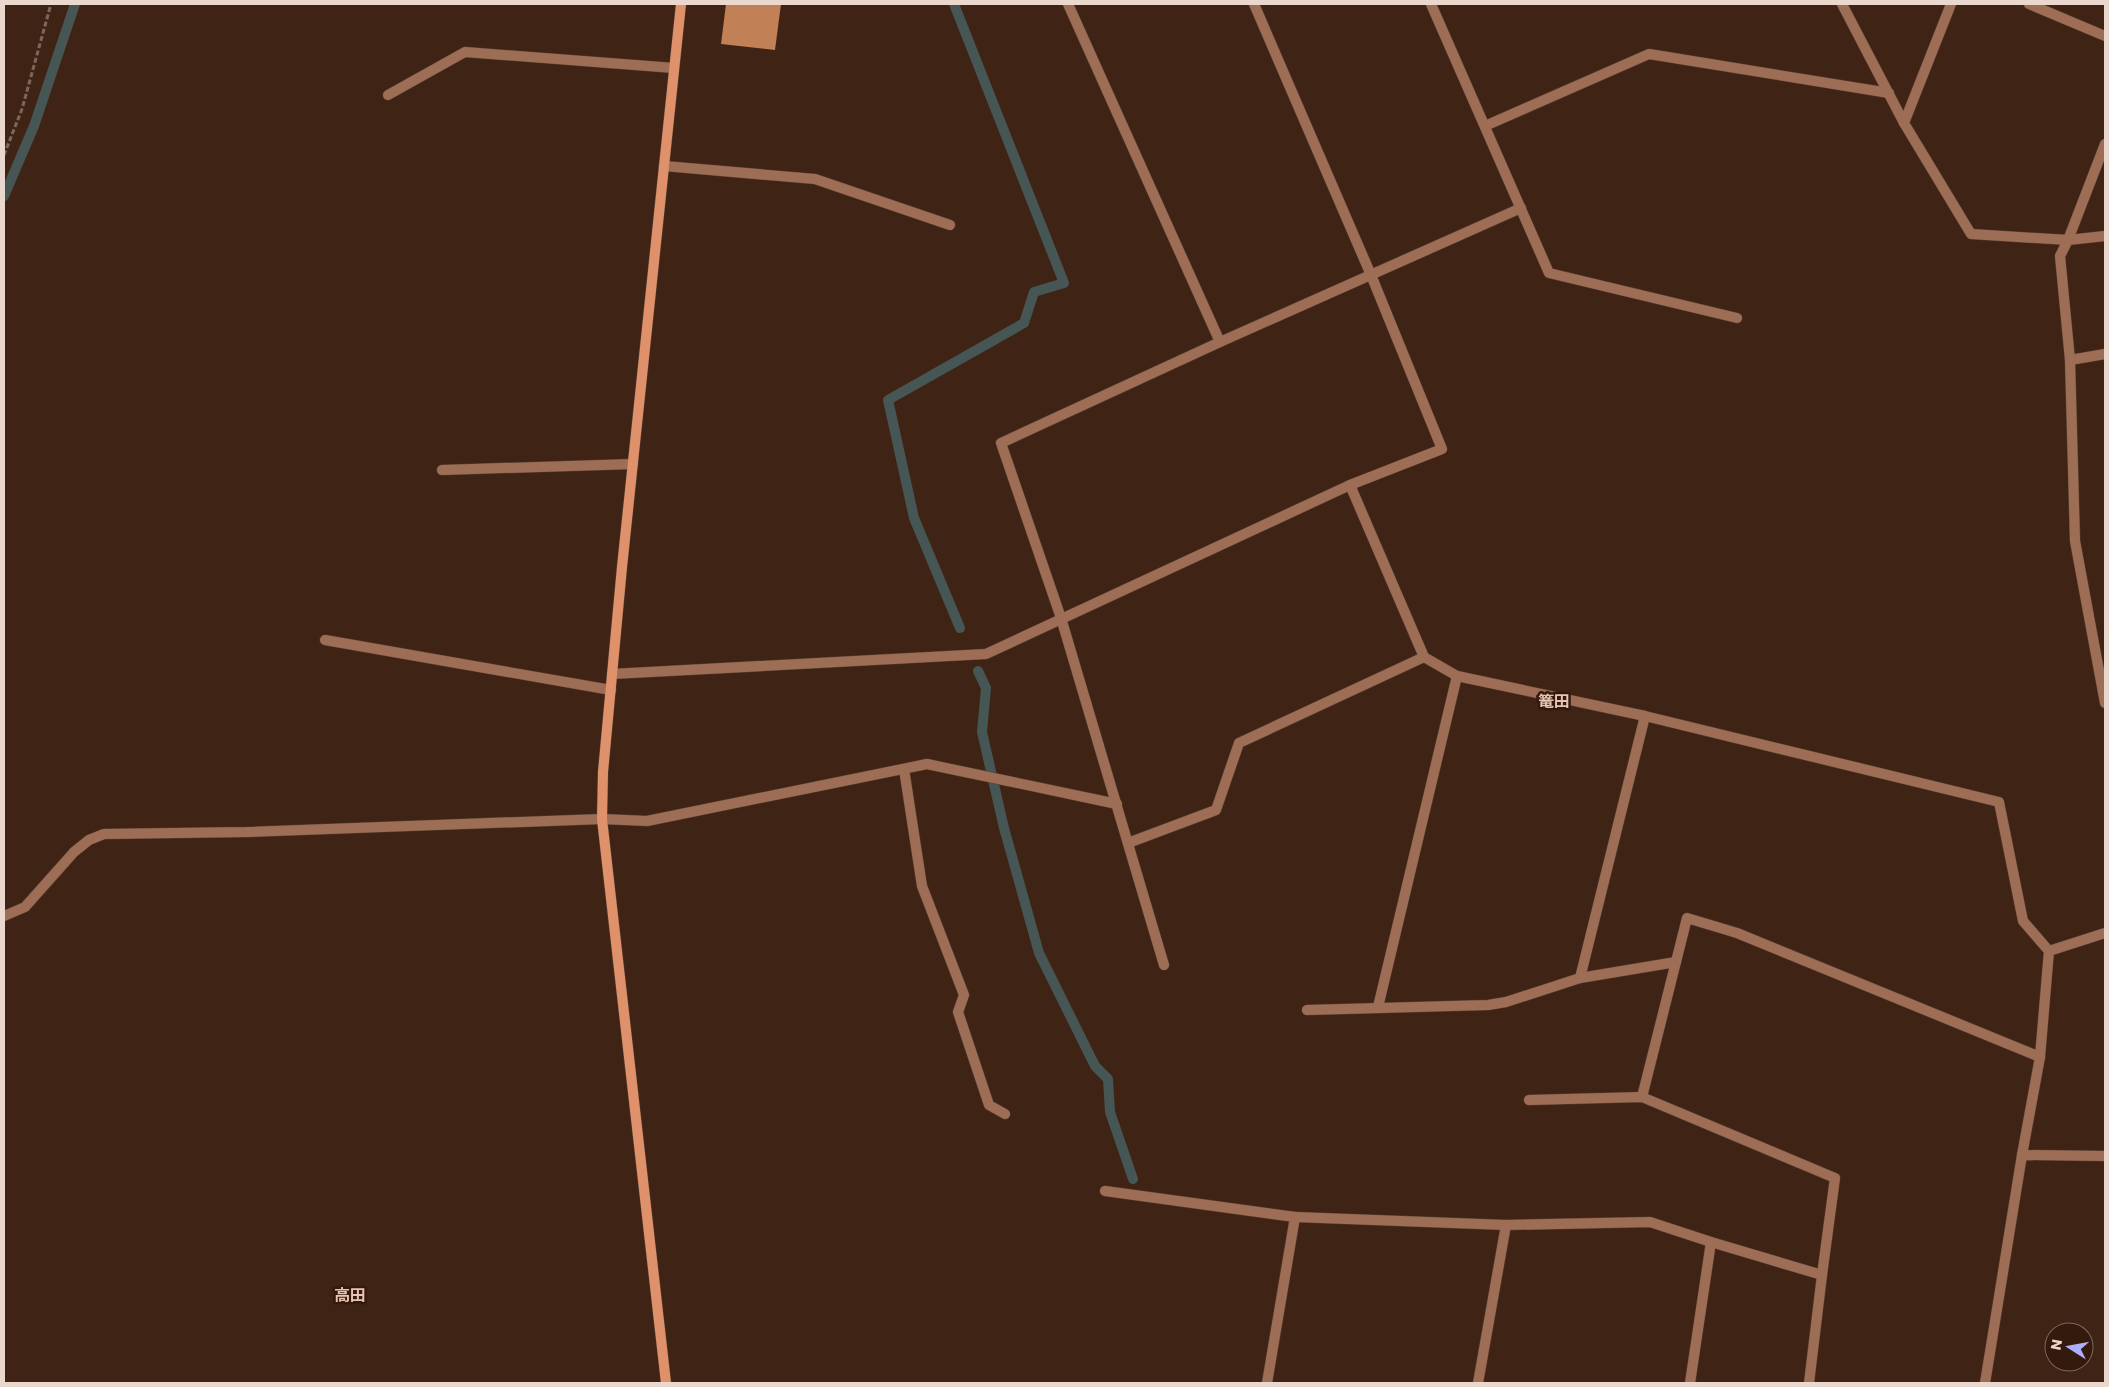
<svg xmlns="http://www.w3.org/2000/svg" width="2109" height="1387" font-family="Poppins,'Noto Sans JP',sans-serif">
<style>
.lines{fill:none;stroke-linecap:round;stroke-linejoin:round}
.stream{stroke:#465654;stroke-width:10}
.building{fill:#c18056}
.street-casing{stroke:#5a4134;stroke-width:11}
.secondary-casing{stroke:#5a4134;stroke-width:11}
.path{stroke:#7e675a;stroke-width:3;stroke-dasharray:5 2.5;stroke-linecap:butt}
.street{stroke:#9e6d55;stroke-width:10}
.secondary{stroke:#df916b;stroke-width:10}
.labels{text-anchor:middle;stroke-width:5;stroke-linejoin:round;paint-order:stroke}
.quarter-label{font-size:16px;font-weight:bold;fill:#e7c3b2;stroke:#341a0c}
</style>
<rect width="100%" height="100%" fill="#3f2416"/>
<g class="lines">
<g class="stream">
<polyline points="954,4 1064,283 1034,292 1024,323 888,400 914,518 960,628"/>
<polyline points="4,196 34,126 75,4"/>
<polyline points="978,671 986,688 982,732 1004,828 1039,953 1095,1066 1108,1079 1110,1112 1133,1179"/>
</g>
</g>
<polygon class="building" points="726,4 781,4 775,50 721,44"/>
<g class="lines">
<defs>
<g id="street">
<polyline points="1068,4 1220,342 1001,443 1061,618 1164,965"/>
<polyline points="1431,4 1549,273 1737,318"/>
<polyline points="1842,4 1904,123 1971,234 2068,240 2105,236"/>
<polyline points="2029,4 2105,36"/>
<polyline points="388,95 465,52 674,68"/>
<polyline points="1904,123 1951,4"/>
<polyline points="1485,126 1649,54 1889,93"/>
<polyline points="664,166 815,179 950,225"/>
<polyline points="1220,342 1521,208"/>
<polyline points="2105,354 2070,360 2075,541 2105,703"/>
<polyline points="2070,360 2060,256 2068,240 2105,144"/>
<polyline points="442,470 633,464"/>
<polyline points="1350,485 1424,657 1457,676 1645,716 1999,802 2023,921 2049,951 2105,933"/>
<polyline points="325,640 611,690"/>
<polyline points="612,674 986,654 1350,485 1442,449 1371,275 1254,4"/>
<polyline points="904,769 922,886 964,995 958,1012 989,1105 1005,1114"/>
<polyline points="1128,843 1216,810 1239,743 1424,657"/>
<polyline points="4,916 25,907 74,852 89,840 104,834 247,832 602,819 647,821 927,764 1117,804"/>
<polyline points="1580,978 1676,962"/>
<polyline points="1378,1007 1457,676"/>
<polyline points="1307,1010 1488,1005 1506,1002 1580,978 1645,716"/>
<polyline points="1642,1097 1687,918 1737,933 2040,1057"/>
<polyline points="1529,1100 1642,1097 1835,1178 1822,1275"/>
<polyline points="2022,1155 2040,1057 2049,951"/>
<polyline points="1105,1191 1295,1217 1267,1383"/>
<polyline points="1295,1217 1506,1225 1650,1222 1711,1242 1822,1275 1809,1383"/>
<polyline points="1478,1383 1506,1225"/>
<polyline points="1690,1383 1711,1242"/>
<polyline points="1985,1383 2022,1155 2105,1156"/>
</g>
<polyline id="secondary" points="666,1383 602,819 603,772 622,567 681,4"/>
</defs>
<use href="#street" class="street-casing"/>
<use href="#secondary" class="secondary-casing"/>
<polyline class="path" points="4,155 22,109 51,4"/>
<use href="#street" class="street"/>
<use href="#secondary" class="secondary"/>
</g>
<g class="labels">
<g class="quarter-label">
<text x="1554" y="707">篭田</text>
<text x="350" y="1301">高田</text>
</g>
</g>
<rect width="2109" height="1387" fill="none" stroke="#ead8cf" stroke-width="10"/>
<g transform="translate(2069 1347) rotate(281)"><circle r="24" fill="#341a0c" stroke="#7d665a"/>
<path d="M0-4L9 19L0 12L-9 19Z" fill="#acaffb"/>
<text y="-8" font-size="14" font-weight="bold" text-anchor="middle" fill="#ead8cf">N</text>
</g>
</svg>
